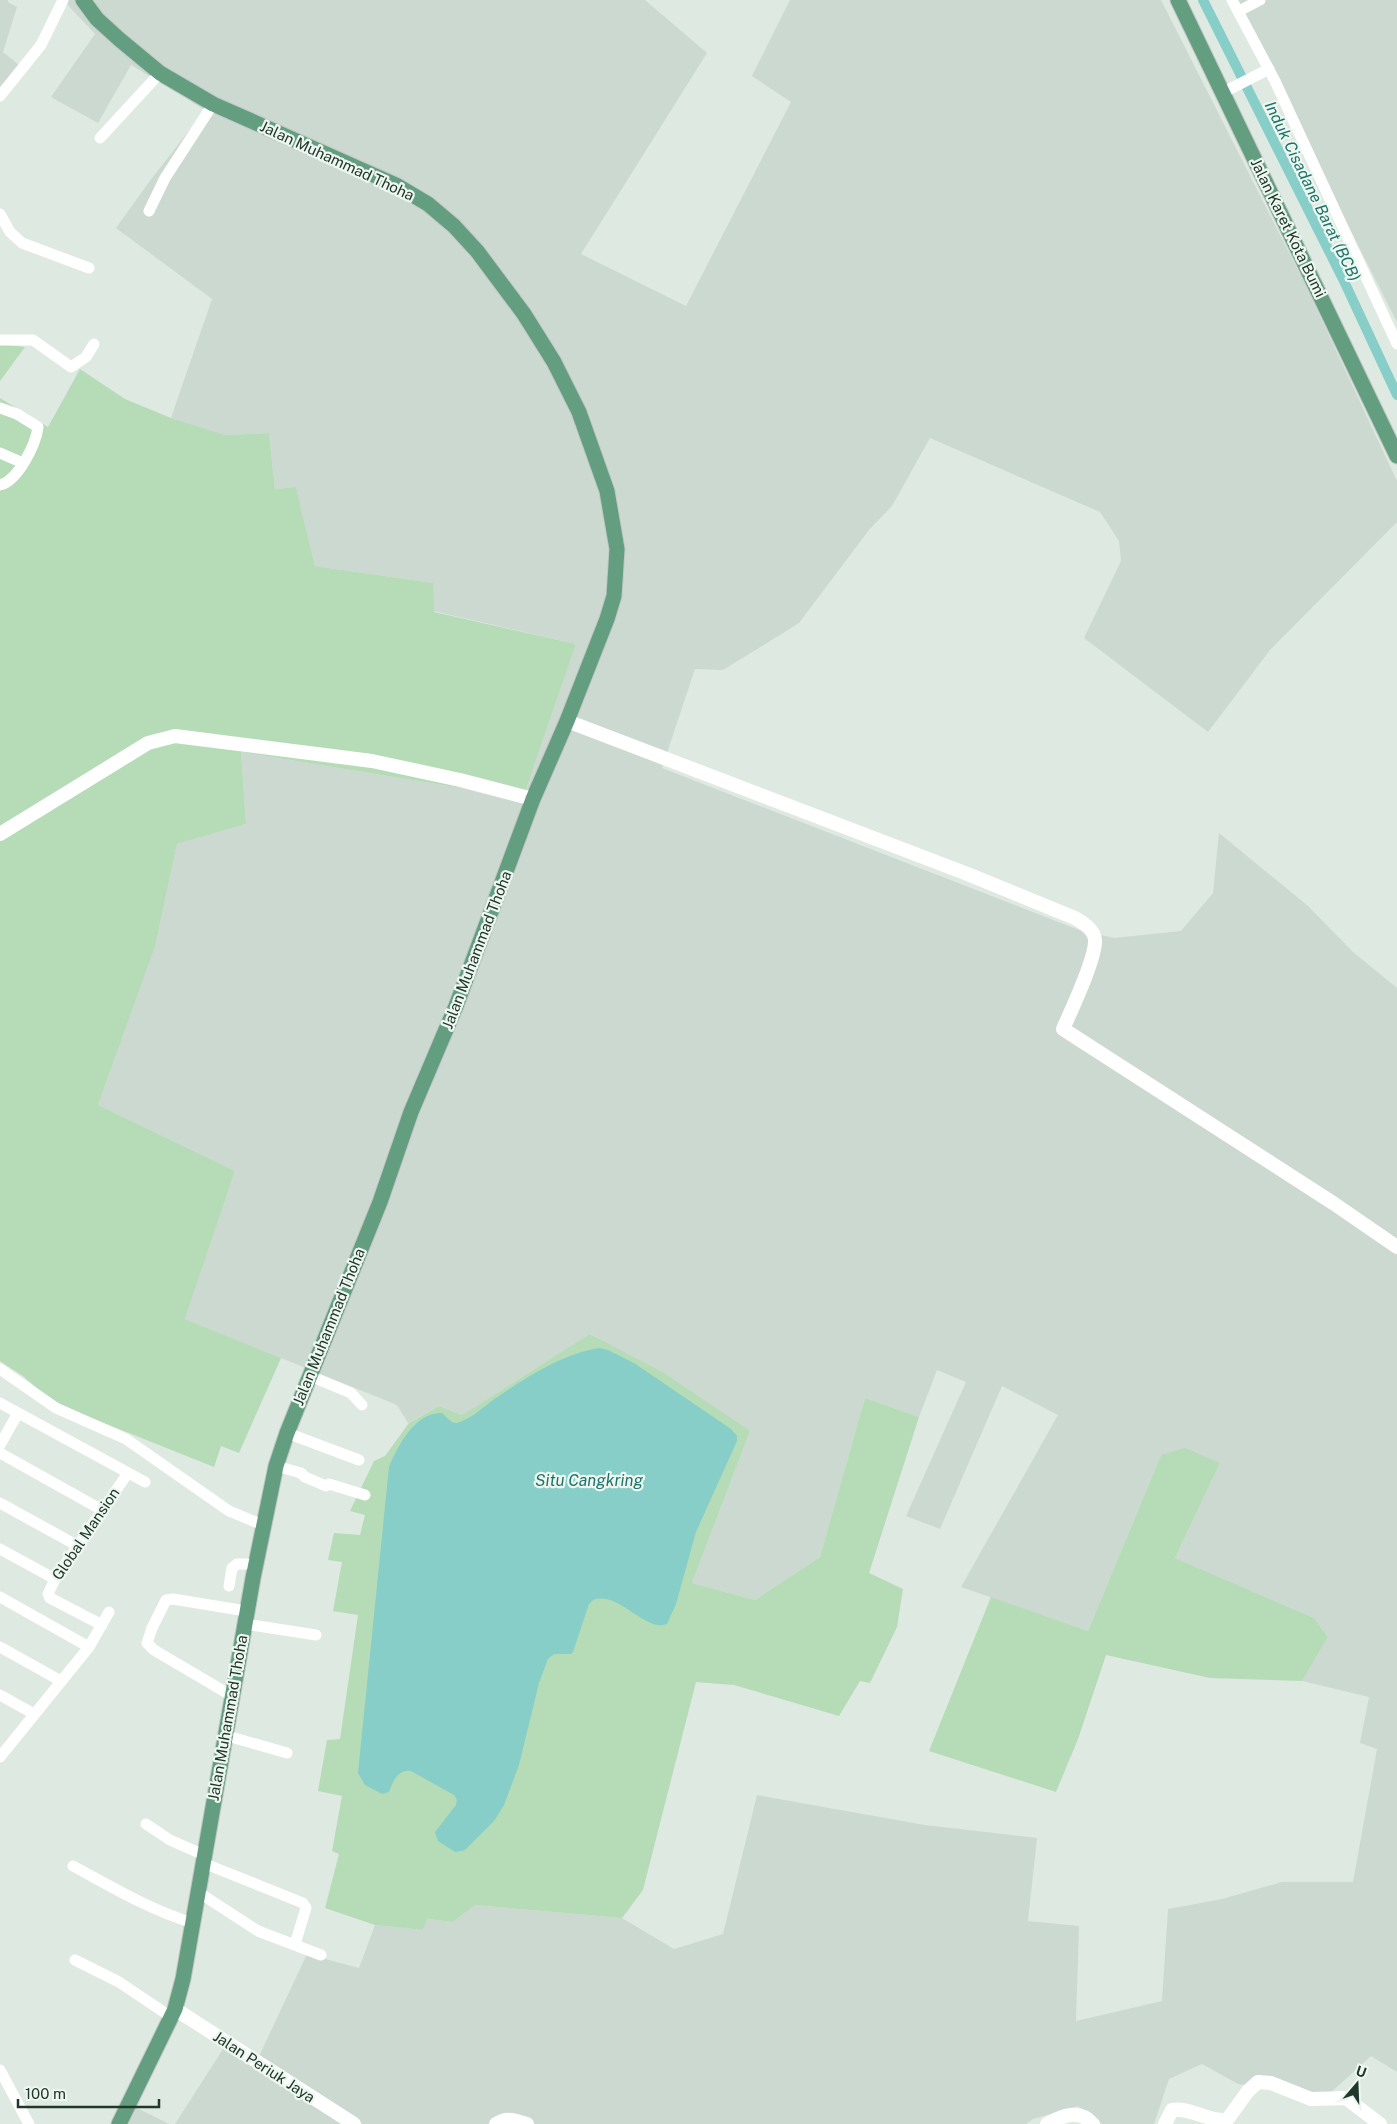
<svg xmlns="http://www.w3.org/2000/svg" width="1397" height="2124" font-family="'Public Sans',sans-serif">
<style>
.built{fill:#ccd9d0}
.green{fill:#b6dbb7}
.water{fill:#86cec7}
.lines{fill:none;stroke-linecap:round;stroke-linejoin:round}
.canal{stroke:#86cec7;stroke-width:10}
.primary-casing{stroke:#c1c7c4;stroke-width:17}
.minor{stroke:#fff;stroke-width:11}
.tertiary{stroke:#fff;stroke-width:14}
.primary{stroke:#639e80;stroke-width:15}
.labels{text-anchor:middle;stroke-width:4.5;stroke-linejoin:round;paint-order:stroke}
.street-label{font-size:15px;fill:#20382b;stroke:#eef6f0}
.water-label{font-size:16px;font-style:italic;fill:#1c736b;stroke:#eef6f0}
</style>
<rect width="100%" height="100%" fill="#dee9e1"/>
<g class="built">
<polygon points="0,0 8,0 8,2 17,7 3,52 20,66 0,92"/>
<polygon points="63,0 645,0 707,53 581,254 686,306 791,102 752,76 790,0 1161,0 1306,286 1397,481 1397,522 1270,650 1208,732 1084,638 1121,561 1119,541 1100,512 930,438 892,506 869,530 799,623 723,670 695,669 662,768 1079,930 1114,938 1181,931 1213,893 1219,833 1308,906 1353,952 1397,988 1397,2072 1371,2056 1328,2095 1238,2084 1202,2064 1169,2079 1154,2124 1102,2124 1078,2106 1033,2119 1026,2124 175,2124 223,2049 254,2067 307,1954 359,1968 375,1925 423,1930 427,1919 453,1922 475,1905 622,1918 674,1949 723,1934 757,1795 925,1825 1037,1838 1028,1921 1079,1926 1076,2021 1162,2001 1168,1909 1222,1899 1282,1882 1353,1882 1377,1749 1360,1743 1369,1697 1302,1681 1328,1637 1314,1618 1175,1558 1220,1463 1161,1455 1088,1631 961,1587 1058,1415 1002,1386 940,1529 906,1516 966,1382 937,1370 919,1417 865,1398 820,1557 755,1600 692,1583 750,1431 591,1334 462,1415 439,1406 408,1423 397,1405 185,1319 235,1171 98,1105 155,947 177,844 246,824 241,752 523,798 576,644 433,611 433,583 315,566 296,487 275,489 269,433 226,435 171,418 212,299 116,228 149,182 205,110 131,65 98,123 51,97 95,34"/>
<polygon points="1237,0 1397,0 1397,322 1239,11"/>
<polygon points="133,2106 169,2124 123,2124"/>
</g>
<g class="green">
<polygon points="0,344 25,347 0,381"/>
<polygon points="80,369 125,399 171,418 226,435 269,433 275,489 296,487 315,566 433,583 434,612 576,644 523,798 241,752 246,824 177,844 155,947 98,1105 235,1171 185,1319 281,1358 239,1453 221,1446 214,1467 54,1403 23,1376 0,1361 0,398 48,427"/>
<polygon points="590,1334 664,1373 750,1431 692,1583 755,1600 820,1557 865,1398 919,1417 869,1573 903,1589 897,1627 870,1683 860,1681 839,1716 734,1685 696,1682 643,1890 622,1918 475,1905 453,1922 427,1919 423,1930 375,1925 325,1908 339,1854 332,1851 342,1796 318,1791 327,1740 340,1739 358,1615 333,1611 342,1562 328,1560 334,1533 360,1535 365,1515 350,1511 374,1461 385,1456 409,1423 439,1406 462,1415"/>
<polygon points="1185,1448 1220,1463 1175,1558 1314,1618 1328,1637 1302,1681 1210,1678 1106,1655 1078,1739 1056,1792 929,1751 991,1597 1088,1631 1161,1455"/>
</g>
<path class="water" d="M 599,1348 L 608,1350 L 634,1363 L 731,1429 L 737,1436 L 737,1441 L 696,1532 L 676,1604 L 667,1624 C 645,1633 619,1590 593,1600 L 589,1604 L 573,1652 L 571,1654 L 554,1654 L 548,1659 L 539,1683 L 519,1765 L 504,1805 L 494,1821 L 465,1850 L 455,1852 L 438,1841 L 435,1832 L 456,1805 L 457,1800 L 454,1795 L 411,1771 C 398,1769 393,1781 389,1792 L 382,1794 L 365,1785 L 358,1773 L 389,1467 C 398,1446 415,1412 442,1413 C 446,1416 451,1424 457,1423 C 472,1419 484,1406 496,1398 C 527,1377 562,1354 599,1348 Z"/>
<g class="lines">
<polyline class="canal" points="1203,0 1343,279 1397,395"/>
<defs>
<g id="primary">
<polyline points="83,0 97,19 119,39 160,73 213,104 396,185 428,204 454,226 477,251 524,314 554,362 579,412 607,491 617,549 614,596 607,619 567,721 533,799 456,1006 411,1112 380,1202 287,1433 276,1466 253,1578 183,1979 175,2009 119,2124"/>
<polyline points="1178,0 1397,456"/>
</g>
</defs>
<use href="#primary" class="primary-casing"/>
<g class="minor">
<polyline points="1232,0 1275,81 1397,344"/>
<polyline points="1239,11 1260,0"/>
<polyline points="1222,93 1269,69"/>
<polyline points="0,96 41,45 63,0"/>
<polyline points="100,138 160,73"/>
<polyline points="149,211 165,178 213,104"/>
<polyline points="0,214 10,232 22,243 89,268"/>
<polyline points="0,340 33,340 71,367 86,357 94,344"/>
<path d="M 0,408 L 17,414 L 38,427 C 36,444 18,481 0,485"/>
<polyline points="0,453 23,463"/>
<polyline points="0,1369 56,1408 126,1439 229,1511 263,1525"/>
<polyline points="310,1376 351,1393 362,1405"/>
<polyline points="0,1403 145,1482"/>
<polyline points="287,1433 359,1460"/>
<polyline points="0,1445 18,1413"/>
<polyline points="0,1453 102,1510"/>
<polyline points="276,1466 301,1473 305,1477 326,1486 329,1484 365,1495"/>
<polyline points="0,1503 78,1546"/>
<polyline points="0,1549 55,1579"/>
<polyline points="229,1586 232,1568 237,1564 255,1564"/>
<polyline points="0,1597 89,1647"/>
<polyline points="245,1624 316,1635"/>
<polyline points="102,1625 50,1598 48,1594 55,1579 128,1473"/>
<polyline points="0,1647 61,1681"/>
<polyline points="0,1695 34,1714"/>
<polyline points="232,1696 154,1650 147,1643 152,1628 166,1600 173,1599 246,1611"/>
<polyline points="224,1735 287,1753"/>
<polyline points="0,1757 89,1647 109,1612"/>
<polyline points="146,1824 170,1840 204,1855"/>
<polyline points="203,1863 303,1903 306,1908 295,1944"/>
<path d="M 73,1866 C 112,1887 150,1910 193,1923"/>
<polyline points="198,1892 258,1931 321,1955"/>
<polyline points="75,1960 119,1982 171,2017"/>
<polyline points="0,2070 29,2124"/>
</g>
<g class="tertiary">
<path d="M 567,721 L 965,873 L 1075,918 C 1083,923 1094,929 1095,940 C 1096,958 1071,1011 1063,1029 L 1333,1203 L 1397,1247"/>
<polyline points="0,834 148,743 175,736 372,761 460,780 533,799"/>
<polyline points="175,2009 354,2124"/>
<path d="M 496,2124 C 507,2116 516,2121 527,2124"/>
<path d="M 1047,2124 C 1062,2116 1079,2108 1093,2124"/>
<path d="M 1165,2124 L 1172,2110 C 1191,2107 1208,2122 1227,2120 L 1248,2091 L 1258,2082 L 1271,2083 L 1311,2099 L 1346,2098 L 1380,2124"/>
</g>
<use href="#primary" class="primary"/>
</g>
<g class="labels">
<g class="street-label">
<text transform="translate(337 161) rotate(25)" y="5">Jalan Muhammad Thoha</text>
<text transform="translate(1288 228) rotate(64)" y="5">Jalan Karet Kota Bumi</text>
<text transform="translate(477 950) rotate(-69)" y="5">Jalan Muhammad Thoha</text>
<text transform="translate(329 1327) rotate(-68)" y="5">Jalan Muhammad Thoha</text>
<text transform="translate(86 1534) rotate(-56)" y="5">Global Mansion</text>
<text transform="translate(228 1718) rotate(-80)" y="5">Jalan Muhammad Thoha</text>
<text transform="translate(264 2067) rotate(33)" y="5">Jalan Periuk Jaya</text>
</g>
<g class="water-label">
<text transform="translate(1313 191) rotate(64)" y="6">Induk Cisadane Barat (BCB)</text>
<text x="589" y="1486">Situ Cangkring</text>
</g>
</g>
<g transform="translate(1357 2084) rotate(19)" stroke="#eef6f0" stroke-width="4" paint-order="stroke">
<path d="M0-4L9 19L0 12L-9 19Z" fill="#20382b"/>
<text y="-8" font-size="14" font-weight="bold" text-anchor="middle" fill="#20382b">U</text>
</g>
<path d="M18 2099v8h141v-8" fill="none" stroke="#20382b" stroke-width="2.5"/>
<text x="25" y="2099" font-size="15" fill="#20382b" stroke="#eef6f0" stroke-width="4" paint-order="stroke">100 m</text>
</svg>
